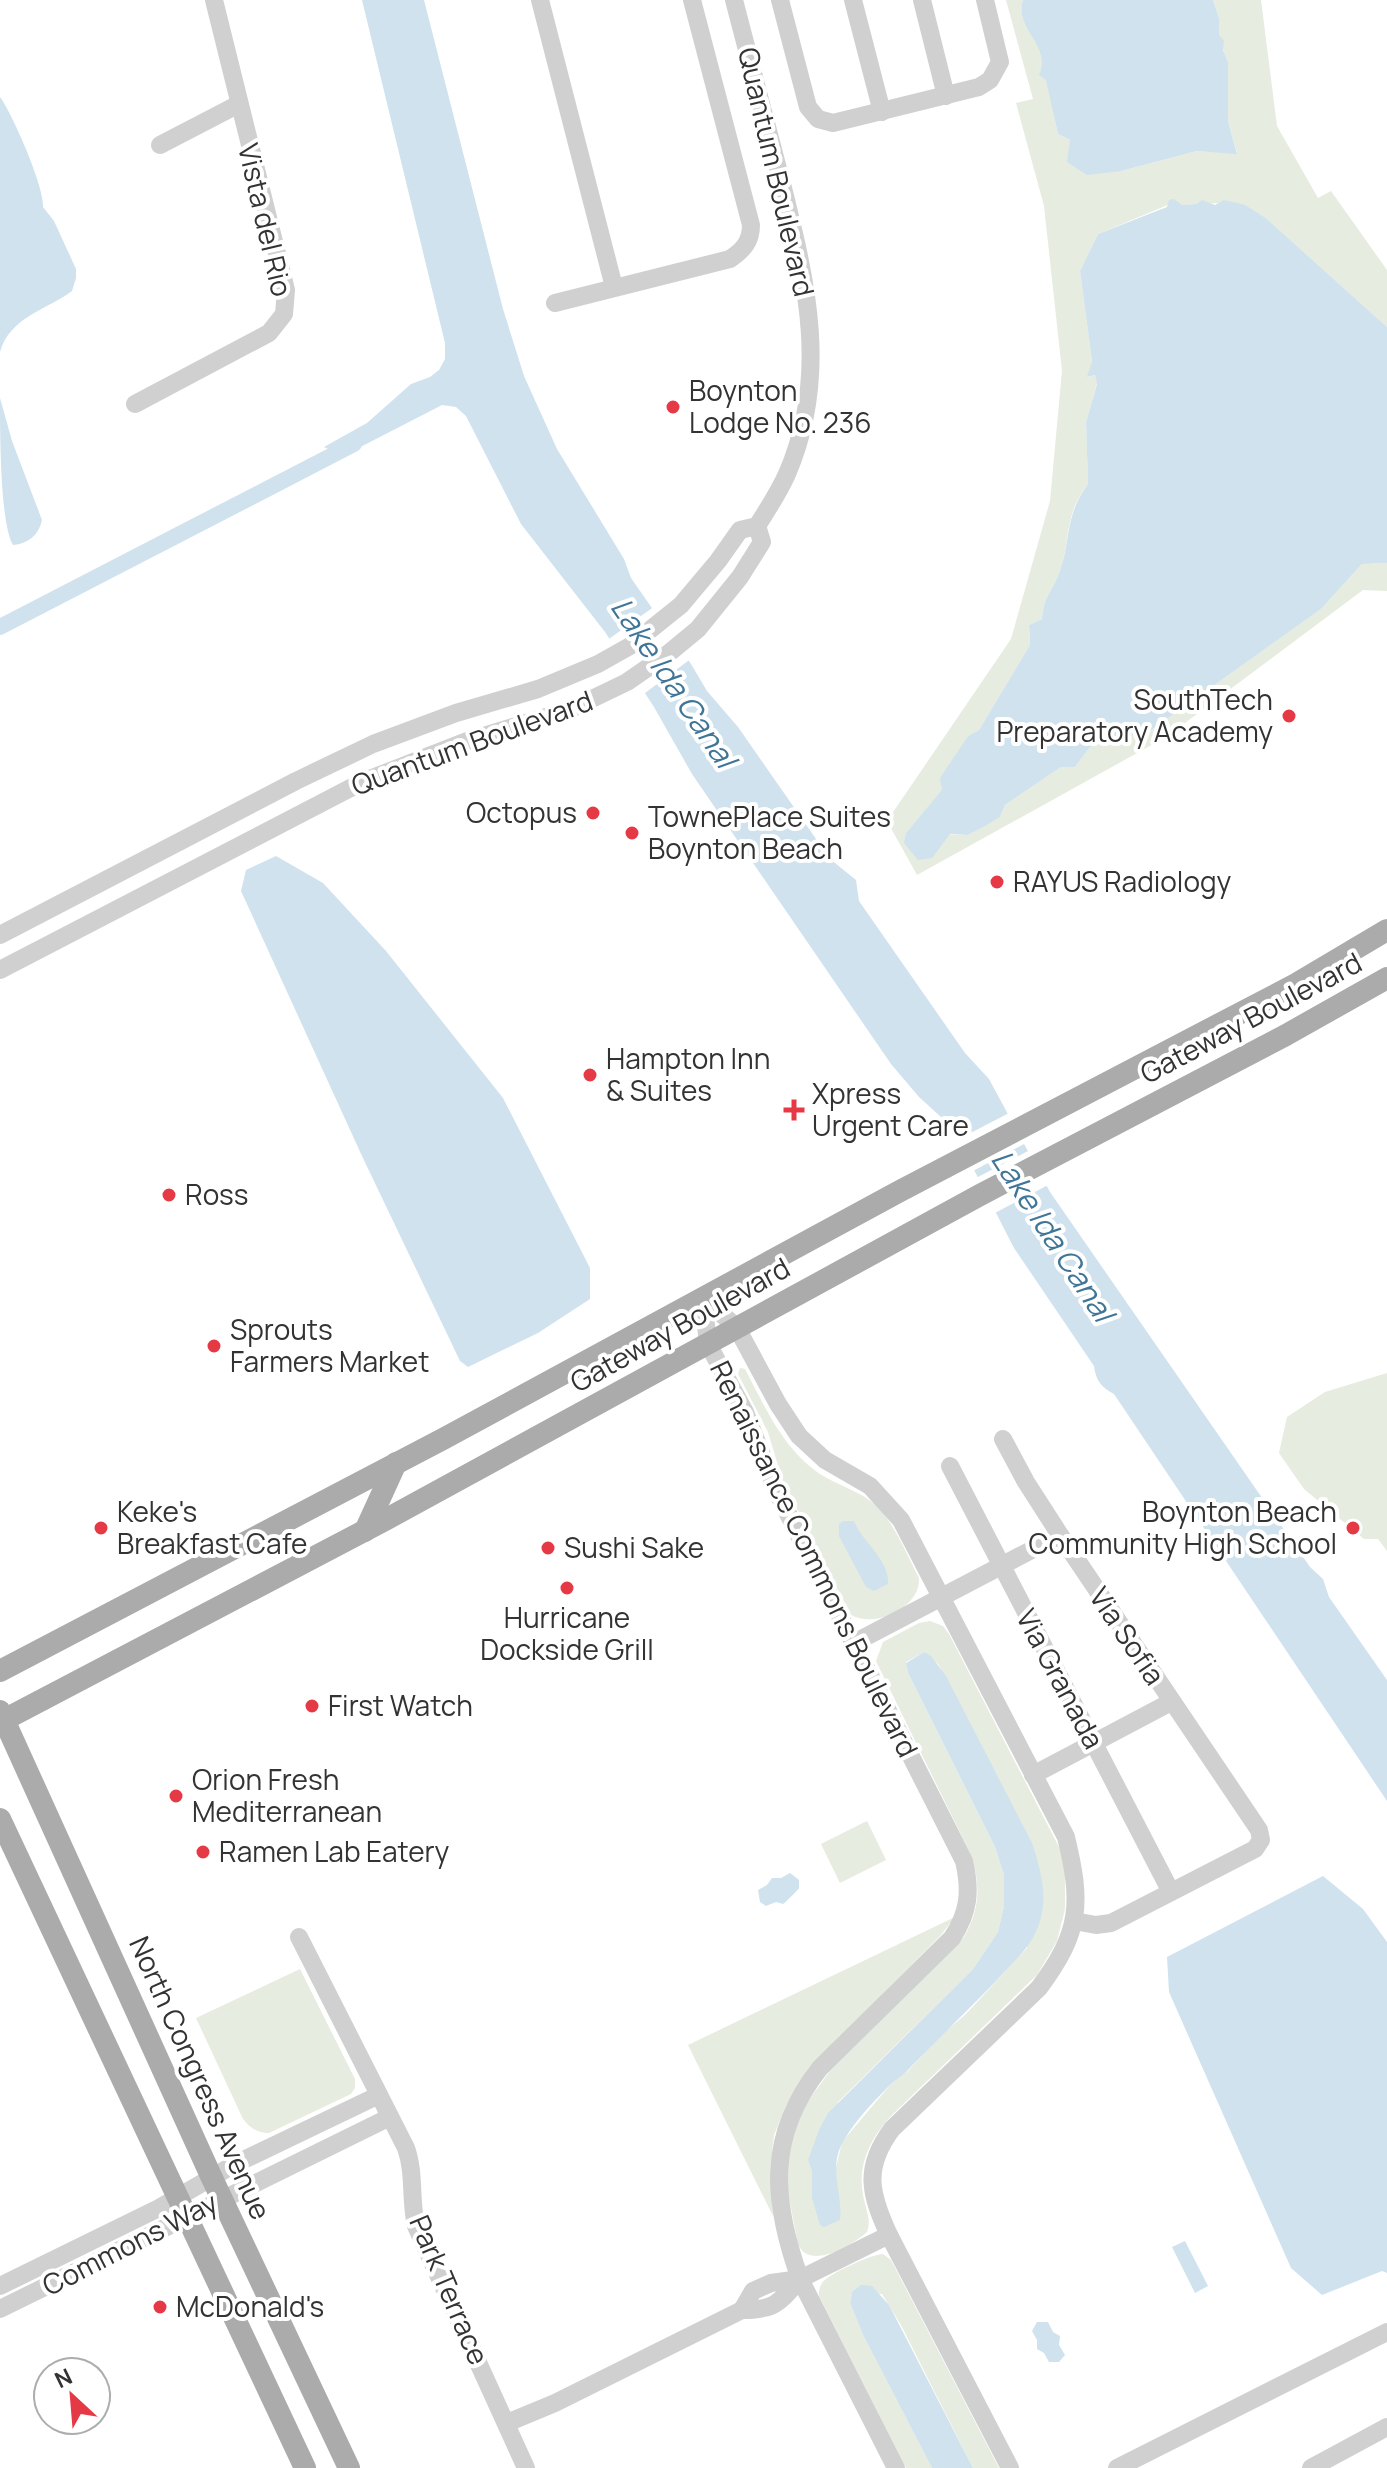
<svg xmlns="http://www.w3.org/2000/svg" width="1387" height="2468" font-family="Manrope,sans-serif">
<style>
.green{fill:#e6ecdf;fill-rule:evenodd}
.water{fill:#cfe2ee}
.pier{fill:#fff}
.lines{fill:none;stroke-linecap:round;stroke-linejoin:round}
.canal{stroke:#cfe2ee;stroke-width:16}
.minor{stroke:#d0d0d0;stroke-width:18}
.major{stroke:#ababab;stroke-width:22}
.poi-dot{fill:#e63946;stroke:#fff;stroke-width:3}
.labels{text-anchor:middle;stroke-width:8;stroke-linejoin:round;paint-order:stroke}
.street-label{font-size:28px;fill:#333;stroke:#fff}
.poi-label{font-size:28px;fill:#333;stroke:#fff;text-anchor:start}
.water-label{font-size:30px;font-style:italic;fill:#3f7597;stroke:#fff}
</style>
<rect width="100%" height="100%" fill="#fff"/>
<g class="green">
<path d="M 1006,0 L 1023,0 C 1016,20 1034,34 1041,52 C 1049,75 1052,109 1058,134 L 1070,140 L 1070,152 L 1121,171 L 1197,151 L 1237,153 L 1228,121 L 1227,63 L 1219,35 L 1219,18 L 1213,0 L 1261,0 L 1277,126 L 1318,198 L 1331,191 L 1387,270 L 1387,327 L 1267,219 L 1220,203 L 1182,205 L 1175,202 L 1098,234 L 1080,271 L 1092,361 L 1088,377 L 1095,375 L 1097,383 L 1086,422 L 1088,484 C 1062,516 1072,544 1057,578 C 1049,596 1044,597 1042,619 L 1029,625 L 1030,645 L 979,730 L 968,736 L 941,778 L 943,790 L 906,833 L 968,835 L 1000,817 L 1005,805 L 1061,767 L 1075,767 L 1090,747 L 1150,731 L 1321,609 L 1362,564 L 1387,563 L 1387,591 L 1363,590 L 1166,737 L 917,875 L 887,821 L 1011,639 L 1050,501 L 1062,371 L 1044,206 L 1016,103 L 1033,99 Z"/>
<path d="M 740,1368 L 745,1369 C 765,1407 783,1449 820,1474 C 840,1487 868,1493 883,1513 C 898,1532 908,1557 919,1578 C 921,1608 873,1630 850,1614 L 782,1479 L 768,1432 L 738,1374 Z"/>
<polygon points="1387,1373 1387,1551 1378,1539 1364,1539 1304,1489 1279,1453 1287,1417 1325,1392"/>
<path d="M 930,1621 L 943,1626 L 949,1634 L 1060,1849 L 1065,1867 L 1065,1909 L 1057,1941 L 1037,1975 L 893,2114 C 872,2136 857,2163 863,2195 C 865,2208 872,2219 867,2232 C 851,2246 809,2271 798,2244 L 787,2188 L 788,2151 L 803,2108 L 830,2071 L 964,1937 C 980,1909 981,1885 971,1855 L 876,1661 L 883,1642 L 919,1623 ZM 924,1652 L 938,1664 L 954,1692 L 1027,1948 L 966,2014 L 940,2036 L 908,2071 L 891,2084 L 842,2142 L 835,2172 L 840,2213 L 812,2198 L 812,2171 L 838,2102 L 973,1969 L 998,1932 L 1004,1906 L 1004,1875 L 995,1847 L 908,1673 L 906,1662 Z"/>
<polygon points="867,1821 886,1860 840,1883 821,1844"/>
<polygon points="955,1917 940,1936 809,2068 787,2103 774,2135 770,2170 773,2216 688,2045"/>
<path d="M 300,1969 L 355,2079 L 355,2088 L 351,2094 L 269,2133 C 257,2133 250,2128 243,2119 L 196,2018 Z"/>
<path d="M 883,2254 L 891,2260 L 999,2468 L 973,2468 L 901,2325 L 882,2294 L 852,2292 L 850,2303 L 863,2335 L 932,2468 L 906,2468 L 819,2296 C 819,2291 819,2288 822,2283 C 828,2274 872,2254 883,2254 Z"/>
</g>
<g class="water">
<path d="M 362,0 L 424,0 L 503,309 L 524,376 L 557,449 L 624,559 L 631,578 L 691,664 L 707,691 L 738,727 L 830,859 L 856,880 L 859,901 L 965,1053 L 989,1079 L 1050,1192 L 1310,1567 L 1323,1579 L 1329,1597 L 1387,1680 L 1387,1801 L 1114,1394 C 1101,1387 1096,1381 1094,1366 L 1014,1248 L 952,1127 L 919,1097 L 891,1064 L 692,774 L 654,707 L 605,632 L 521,524 L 466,416 L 456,407 L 442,405 L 343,456 L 324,447 L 367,423 L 411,384 L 430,377 L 439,370 L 445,359 L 445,343 Z"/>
<path d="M 1023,0 L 1213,0 L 1219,18 L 1219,35 L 1224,41 L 1223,50 L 1228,63 L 1228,121 L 1237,154 L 1197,151 L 1121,171 L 1087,175 L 1067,162 L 1070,140 L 1058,134 L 1046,80 L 1039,75 C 1053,46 1013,28 1023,0 Z"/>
<path d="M 0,97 C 12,113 45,188 43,207 L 54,221 L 76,269 L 76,278 L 72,291 C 46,310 10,317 0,352 Z"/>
<path d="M 1174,199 L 1182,205 L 1197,204 L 1202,200 L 1215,205 L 1224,200 L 1245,205 L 1267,219 L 1387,327 L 1387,563 L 1362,564 L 1321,609 L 1150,731 L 1090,747 L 1075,767 L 1061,767 L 1005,805 L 1000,817 L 985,826 L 968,835 L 950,834 L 932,858 L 918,860 L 904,843 L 906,833 L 942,790 L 940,778 L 968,736 L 979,730 L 1030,645 L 1029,625 L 1042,619 C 1044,597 1049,596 1057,578 C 1072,544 1063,517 1088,484 L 1086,422 L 1097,384 L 1095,375 L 1087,377 L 1092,361 L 1080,271 L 1098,234 L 1167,207 L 1169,200 Z"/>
<path d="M 0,398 L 12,441 L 42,520 C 39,535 28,544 13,545 C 0,524 0,430 0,398 Z"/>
<polygon points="276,856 323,883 386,951 503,1098 590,1268 590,1299 538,1333 468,1367 460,1361 362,1156 241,891 246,870"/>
<path d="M 843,1521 L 854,1521 C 862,1542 890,1560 888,1584 L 874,1591 L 866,1587 L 839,1536 L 839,1524 Z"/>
<path d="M 924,1652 L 931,1656 L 946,1676 L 1032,1843 C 1040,1868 1048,1894 1040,1921 C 1033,1945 1015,1961 998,1979 C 968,2010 938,2039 908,2070 C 903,2076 895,2080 889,2086 C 873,2102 854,2122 843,2142 C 828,2168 843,2193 840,2220 L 824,2227 L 820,2225 L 812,2198 L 812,2171 L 808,2160 L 819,2130 L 828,2113 L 973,1969 L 998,1932 L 1004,1906 L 1004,1875 L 995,1847 L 908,1673 L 906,1663 Z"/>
<path d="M 790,1873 L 799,1880 L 799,1888 C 798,1890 786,1902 783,1904 L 776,1902 L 766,1906 L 760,1902 L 758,1890 L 767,1885 L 772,1878 L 781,1878 Z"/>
<polygon points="1323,1876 1363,1909 1387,1942 1387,2273 1382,2271 1322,2295 1291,2268 1169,1992 1167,1957"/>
<polygon points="1185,2241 1208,2286 1195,2293 1172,2247"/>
<polygon points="861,2285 872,2286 889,2305 973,2468 932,2468 863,2335 850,2303 852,2292"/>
<polygon points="1037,2322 1048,2322 1053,2332 1060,2336 1059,2345 1065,2355 1059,2362 1049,2362 1044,2353 1037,2349 1037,2340 1032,2331"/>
</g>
<g class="pier">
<polygon points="655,606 692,658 641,696 606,641"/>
<polygon points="1011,1112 1028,1142 971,1172 955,1141"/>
<polygon points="1032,1149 1050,1184 993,1214 974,1179"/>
</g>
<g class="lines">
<polyline class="canal" points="0,627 354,444"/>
<g class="minor">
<polyline points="540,0 614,287"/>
<polyline points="780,0 808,107 818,119 833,123 979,87 990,80 1000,62 985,0"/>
<polyline points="853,0 882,112"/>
<polyline points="922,0 946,96"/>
<polyline points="160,145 239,104"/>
<path d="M 555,303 L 730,259 C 743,250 751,242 751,225 L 692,0"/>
<polyline points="135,404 269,333 284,314 286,290 214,0"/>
<path d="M 0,935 L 296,781 L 373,744 L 456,713 L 538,689 L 598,664 L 630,646 L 681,605 L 718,561 L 740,530 L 757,526 C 768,509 779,492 787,474 C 829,377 807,284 783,188 C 767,125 750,63 734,0"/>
<polyline points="0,970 362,782 470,740 569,710 627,682 669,653 698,629 740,577 762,542 757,526"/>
<path d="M 703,1297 L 737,1328 L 778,1404 L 799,1436 L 825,1460 L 870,1486 L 901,1520 L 1066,1837 C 1082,1903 1081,1932 1039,1988 L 892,2129 C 863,2168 870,2194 889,2235 L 1010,2468"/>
<path d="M 703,1297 L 708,1344 L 745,1412 L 776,1490 L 964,1861 C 971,1891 969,1912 952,1938 L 820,2068 C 766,2136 772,2201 800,2279 L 896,2468"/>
<polyline points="1003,1439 1026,1482 1060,1535 1259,1830 1261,1840 1255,1849 1111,1923 1096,1925 1074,1921"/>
<polyline points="950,1466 1171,1892"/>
<polyline points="854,1643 1060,1535"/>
<polyline points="1033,1775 1171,1702"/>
<path d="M 299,1937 L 406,2148 C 415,2173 410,2200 416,2226 L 526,2468"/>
<polyline points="0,2286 159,2208 235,2164 377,2096"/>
<polyline points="0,2309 390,2117"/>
<polyline points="742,2310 753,2291 771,2283 800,2279 889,2235"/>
<path d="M 507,2423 L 555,2403 L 742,2310 C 775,2310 779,2303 800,2279"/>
<polyline points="1117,2468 1387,2332"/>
<polyline points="1311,2468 1387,2427"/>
</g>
<g class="major">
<polyline points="365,1531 396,1463"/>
<polyline points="0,1671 443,1439 900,1191 1296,984 1387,930"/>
<polyline points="0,1711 211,2176 349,2468"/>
<polyline points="0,1722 385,1520 980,1195 1286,1035 1387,978"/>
<polyline points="0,1819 305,2468"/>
</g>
</g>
<g class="poi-dot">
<circle cx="673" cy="407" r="8"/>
<circle cx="1289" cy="716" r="8"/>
<circle cx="593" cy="813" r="8"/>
<circle cx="632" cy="833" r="8"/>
<circle cx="997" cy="882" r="8"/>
<circle cx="590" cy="1075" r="8"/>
<path d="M790 1098h8v8h8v8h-8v8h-8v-8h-8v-8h8z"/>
<circle cx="169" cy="1195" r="8"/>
<circle cx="214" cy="1346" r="8"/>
<circle cx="101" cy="1528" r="8"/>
<circle cx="1353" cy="1528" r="8"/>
<circle cx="548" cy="1548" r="8"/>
<circle cx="567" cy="1588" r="8"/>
<circle cx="312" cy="1706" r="8"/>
<circle cx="176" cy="1796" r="8"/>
<circle cx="203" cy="1852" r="8"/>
<circle cx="160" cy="2307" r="8"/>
</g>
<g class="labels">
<g class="street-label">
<text transform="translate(776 172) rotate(77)" y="10">Quantum Boulevard</text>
<text transform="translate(265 220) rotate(77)" y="10">Vista del Rio</text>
<text transform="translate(472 743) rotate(-20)" y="10">Quantum Boulevard</text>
<text transform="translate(1251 1018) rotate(-28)" y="10">Gateway Boulevard</text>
<text transform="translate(680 1325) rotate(-29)" y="10">Gateway Boulevard</text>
<text transform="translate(814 1559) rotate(64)" y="10">Renaissance Commons Boulevard</text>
<text transform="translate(1127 1636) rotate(56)" y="10">Via Sofia</text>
<text transform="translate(1060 1679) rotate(62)" y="10">Via Granada</text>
<text transform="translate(200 2078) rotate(66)" y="10">North Congress Avenue</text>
<text transform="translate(130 2244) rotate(-27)" y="10">Commons Way</text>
<text transform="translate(449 2290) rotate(67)" y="10">Park Terrace</text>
</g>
<g class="poi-label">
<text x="689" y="401">Boynton<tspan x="689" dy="32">Lodge No. 236</tspan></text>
<text x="1273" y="710" text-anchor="end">SouthTech<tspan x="1273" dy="32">Preparatory Academy</tspan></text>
<text x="577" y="823" text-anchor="end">Octopus</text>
<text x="648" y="827">TownePlace Suites<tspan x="648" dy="32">Boynton Beach</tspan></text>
<text x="1013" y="892">RAYUS Radiology</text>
<text x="606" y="1069">Hampton Inn<tspan x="606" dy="32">&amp; Suites</tspan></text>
<text x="812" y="1104">Xpress<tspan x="812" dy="32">Urgent Care</tspan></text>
<text x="185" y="1205">Ross</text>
<text x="230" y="1340">Sprouts<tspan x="230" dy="32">Farmers Market</tspan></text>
<text x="117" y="1522">Keke's<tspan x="117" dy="32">Breakfast Cafe</tspan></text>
<text x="1337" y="1522" text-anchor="end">Boynton Beach<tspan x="1337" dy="32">Community High School</tspan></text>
<text x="564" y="1558">Sushi Sake</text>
<text x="567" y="1628" text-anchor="middle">Hurricane<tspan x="567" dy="32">Dockside Grill</tspan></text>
<text x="328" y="1716">First Watch</text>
<text x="192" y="1790">Orion Fresh<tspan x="192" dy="32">Mediterranean</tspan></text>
<text x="219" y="1862">Ramen Lab Eatery</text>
<text x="176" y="2317">McDonald's</text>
</g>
<g class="water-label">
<text transform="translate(673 683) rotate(56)" y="10">Lake Ida Canal</text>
<text transform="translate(1052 1236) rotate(57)" y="10">Lake Ida Canal</text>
</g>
</g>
<g transform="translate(72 2396) rotate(334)"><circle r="38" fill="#ffffff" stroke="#adadad" stroke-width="2"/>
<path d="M0-6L14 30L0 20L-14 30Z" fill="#e63946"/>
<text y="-12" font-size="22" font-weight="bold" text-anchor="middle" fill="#333333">N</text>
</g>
</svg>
